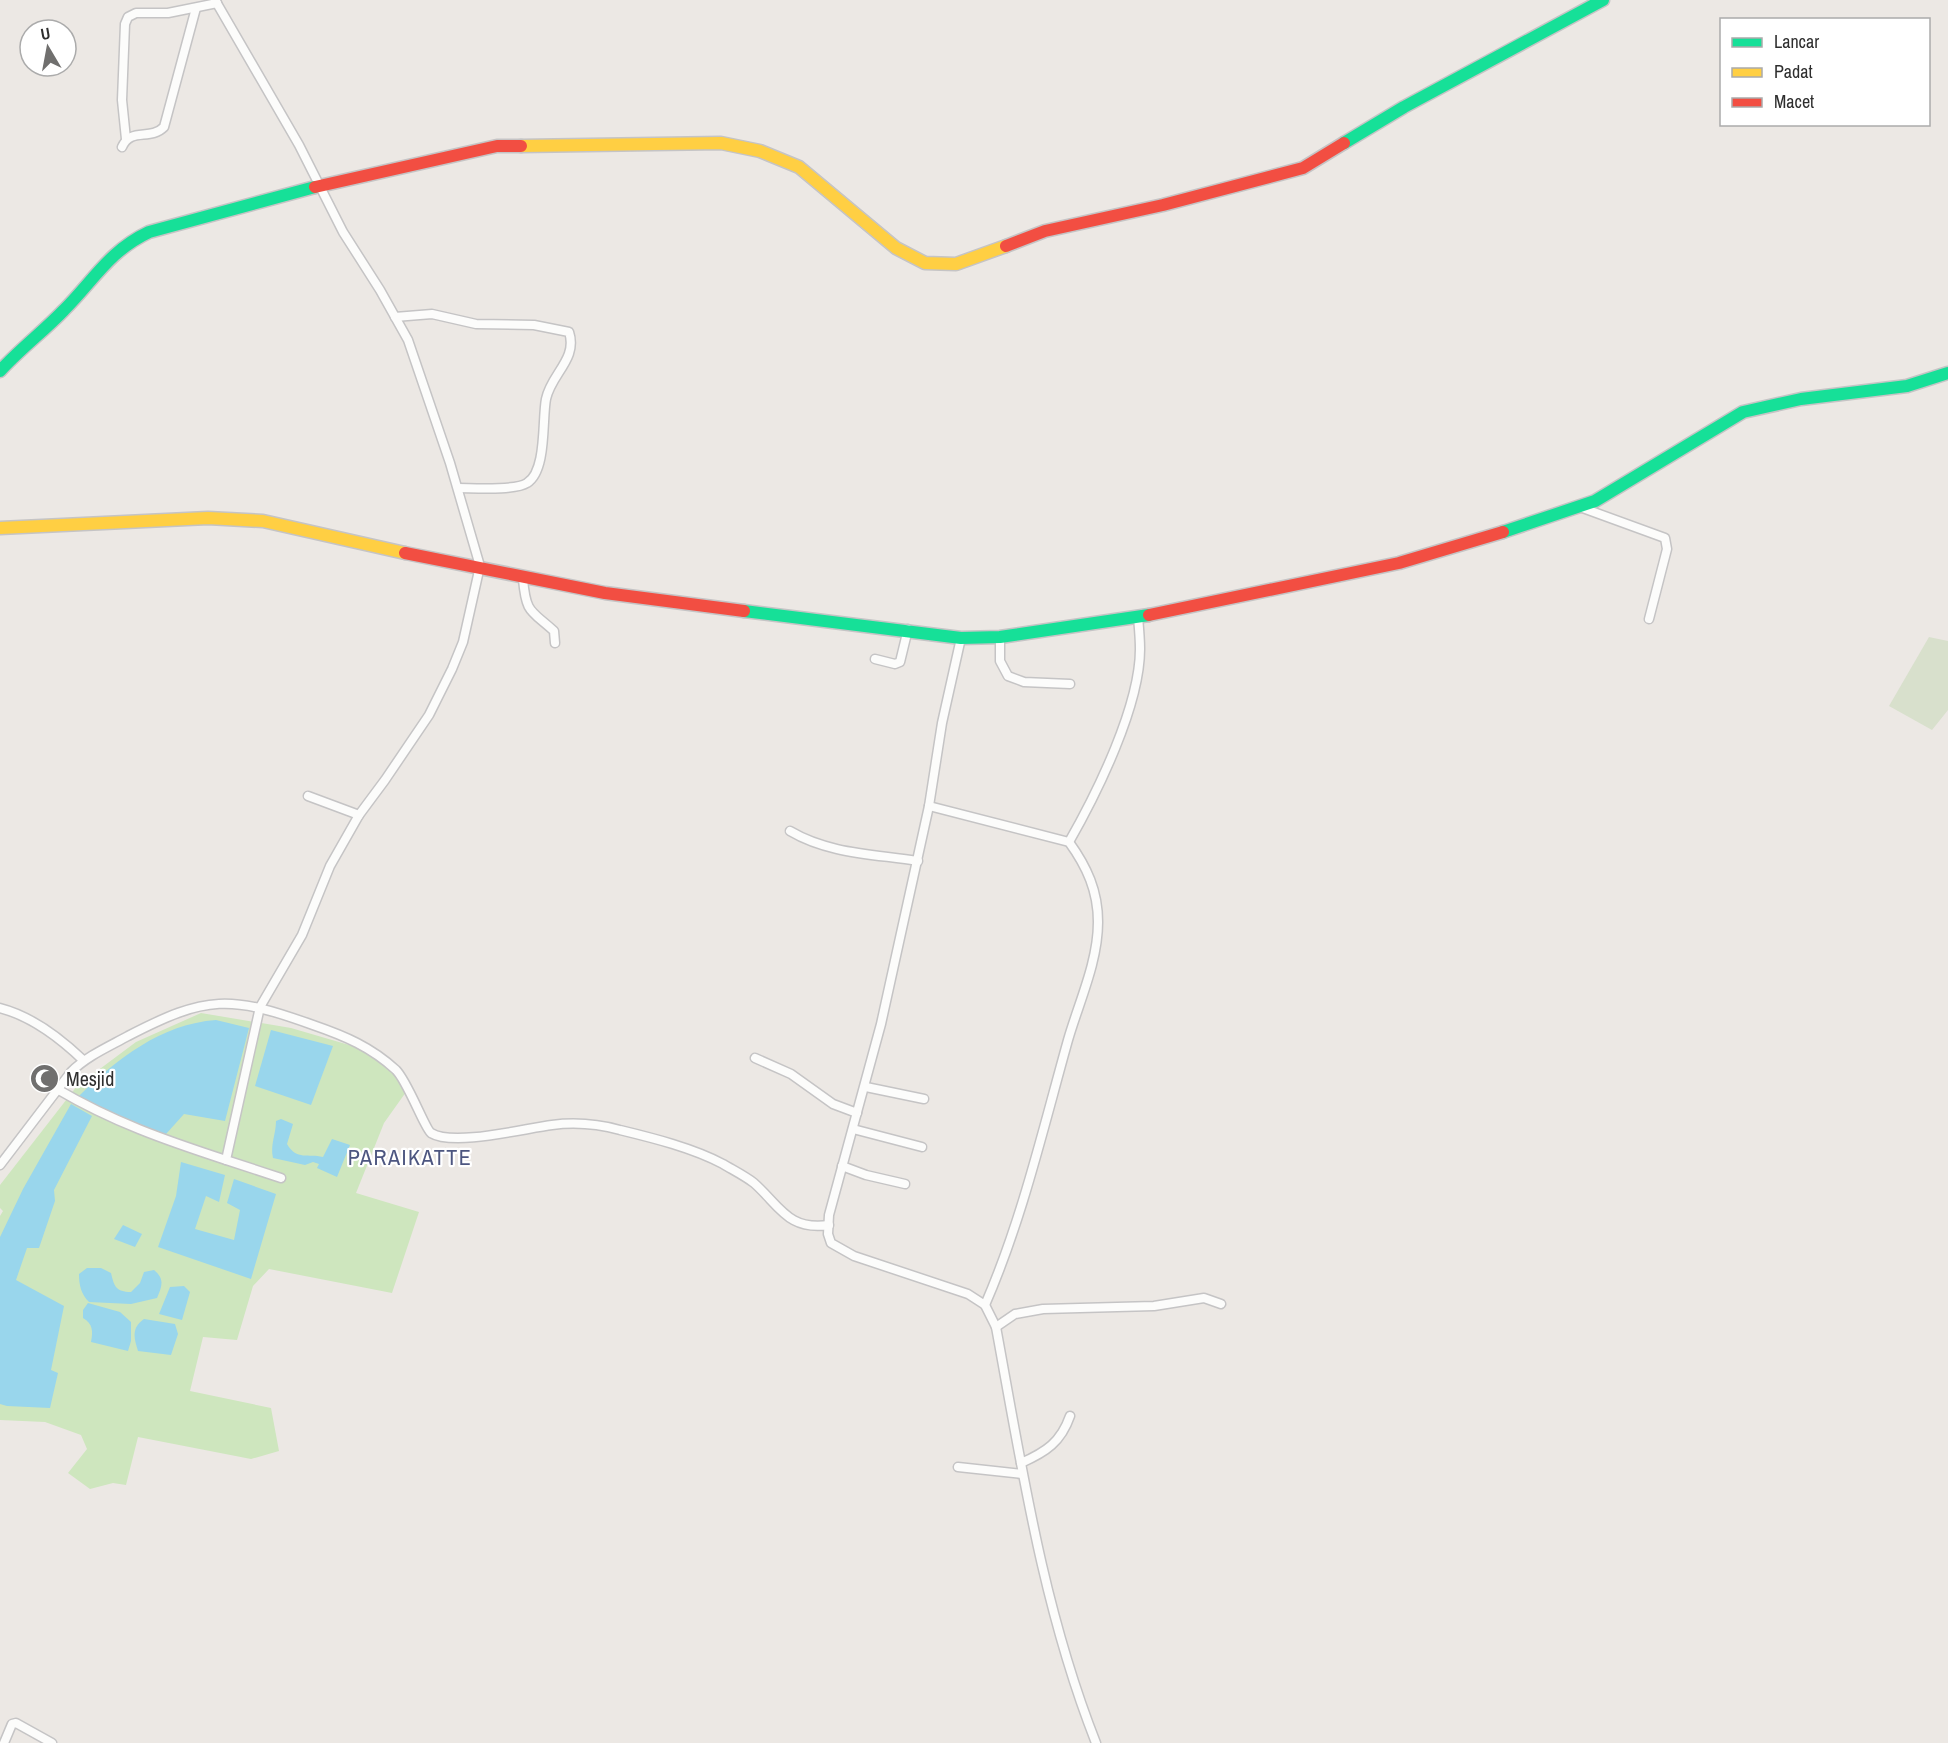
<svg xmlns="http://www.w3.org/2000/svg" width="1948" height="1743" font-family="'Archivo Narrow',sans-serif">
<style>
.green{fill:#cee6be}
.cemetery{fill:#d8e0cc}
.water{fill:#99d6ec}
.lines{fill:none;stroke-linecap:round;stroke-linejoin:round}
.street-casing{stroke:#c5c4c5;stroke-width:11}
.fast-casing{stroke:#c5c4c5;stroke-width:15}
.slow-casing{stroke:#c5c4c5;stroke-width:15}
.jam-casing{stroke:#c5c4c5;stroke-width:15}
.street{stroke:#fcfcfb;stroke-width:8}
.fast{stroke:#16e098;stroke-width:12}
.slow{stroke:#ffcf43;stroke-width:12}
.jam{stroke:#f24e42;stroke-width:12}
.labels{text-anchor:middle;stroke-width:4.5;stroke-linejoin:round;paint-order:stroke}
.poi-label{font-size:20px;fill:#2e2e2e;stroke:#fff;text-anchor:start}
.quarter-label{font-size:22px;letter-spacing:1.5px;fill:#4d5680;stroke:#fff}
</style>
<rect width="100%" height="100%" fill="#ece8e4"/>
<polygon class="green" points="201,1013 291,1028 380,1054 411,1085 384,1123 356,1193 419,1212 392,1293 269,1269 253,1286 237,1340 203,1337 190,1391 271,1408 279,1451 251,1459 138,1437 126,1485 113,1483 90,1489 68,1473 87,1449 81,1435 45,1422 0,1420 0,1216 3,1211 0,1208 0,1185 77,1086 136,1042"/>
<polygon class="cemetery" points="1929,637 1948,641 1948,710 1932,730 1889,706"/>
<g class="water">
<path d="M 216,1020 L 249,1028 L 225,1121 L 184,1114 L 166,1134 L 149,1133 L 79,1096 C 117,1059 161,1024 216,1020 Z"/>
<polygon points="271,1030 333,1046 311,1105 255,1086"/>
<polygon points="71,1104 92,1116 54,1190 55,1201 39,1248 27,1248 16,1280 64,1306 51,1370 58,1373 50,1408 7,1406 0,1404 0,1237 23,1189"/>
<path d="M 281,1119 L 293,1124 L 287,1144 C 297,1161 308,1153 323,1157 L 332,1139 L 350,1145 L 337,1177 L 317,1168 L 319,1164 L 313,1162 L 305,1165 L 273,1158 C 270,1145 276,1134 276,1121 Z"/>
<polygon points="181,1162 225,1175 219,1202 206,1196 195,1229 234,1240 240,1210 227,1203 234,1179 276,1194 251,1279 158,1247 176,1196"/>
<polygon points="123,1225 142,1234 135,1247 114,1239"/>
<path d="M 87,1268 L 101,1268 L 111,1273 C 114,1286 116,1292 131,1292 L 140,1283 L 144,1272 L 154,1270 C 165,1279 162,1286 157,1298 L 131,1304 L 89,1302 C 81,1294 79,1285 79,1274 Z"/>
<polygon points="184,1286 190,1292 182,1320 159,1314 170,1287"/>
<path d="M 88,1303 L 120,1312 L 131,1322 L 131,1341 L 128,1351 L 91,1342 C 93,1331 93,1324 83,1318 L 83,1310 Z"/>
<path d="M 144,1319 L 175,1324 L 178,1334 L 171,1355 L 138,1351 C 134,1338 131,1328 144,1319 Z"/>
</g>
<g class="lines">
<defs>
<g id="street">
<polyline points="215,0 299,145 343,232 380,290 408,340 450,463 480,566 463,642 452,669 429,715 385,780 359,815 330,866 302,935 260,1007 226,1160 281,1178"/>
<polyline points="126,139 122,100 125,24 128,17 136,13 168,13 217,3"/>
<path d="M 122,147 C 131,127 150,141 164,127 L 196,8"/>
<path d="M 395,317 L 432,314 L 476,324 L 534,325 L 569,332 C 578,359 551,374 546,399 C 542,419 547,471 527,483 C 515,491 473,488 458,488"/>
<polyline points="1580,507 1665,538 1667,549 1649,619"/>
<path d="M 523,579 C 526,614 531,610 554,631 L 555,643"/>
<polyline points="1000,637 1000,661 1008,676 1024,682 1070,684"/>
<path d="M 961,638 L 942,723 L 929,806 L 881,1024 L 829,1215 L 828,1234 L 831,1243 L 854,1256 L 968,1294 L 985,1305 L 996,1327 C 1022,1468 1043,1609 1096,1743"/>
<polyline points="875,659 895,664 900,662 908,629"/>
<polyline points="308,796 359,815"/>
<path d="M 929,806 L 1069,842 C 1087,867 1098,891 1098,922 C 1098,962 1079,1002 1068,1040 C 1043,1129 1022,1220 985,1305"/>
<path d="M 790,831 C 829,854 874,854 918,861"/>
<path d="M 1069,842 C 1097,793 1140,706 1140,649 C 1140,638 1139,628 1138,617"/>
<path d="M 0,1008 C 31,1016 60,1038 83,1060"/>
<polyline points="755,1058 791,1074 833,1104 857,1113"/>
<polyline points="866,1087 924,1099"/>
<path d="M 57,1089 C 113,1122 165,1140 226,1160"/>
<polyline points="853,1129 922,1147"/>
<path d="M 0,1165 L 71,1072 C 87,1056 108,1047 128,1036 C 207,995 230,995 313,1025 C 345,1036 371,1047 396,1070 C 408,1082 425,1129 431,1133 C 454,1147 526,1128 552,1125 C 575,1122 598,1124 620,1130 C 653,1138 693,1148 723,1164 C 733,1170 745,1176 754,1183 C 780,1206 788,1231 829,1225"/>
<polyline points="842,1166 866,1175 905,1184"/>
<polyline points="996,1327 1015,1314 1043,1309 1154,1306 1204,1298 1221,1304"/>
<path d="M 1021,1463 C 1046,1452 1061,1442 1070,1416"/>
<polyline points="958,1467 1022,1474"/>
<polyline points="4,1743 12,1724 16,1723 52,1743"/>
</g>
<g id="fast">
<polyline points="1344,143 1404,107 1603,0"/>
<path d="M 0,371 C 20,349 44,331 64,310 C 94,280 109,251 149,232 L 315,187"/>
<polyline points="1503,532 1595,501 1743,412 1801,399 1907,386 1948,373"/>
<polyline points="744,611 961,638 1000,637 1149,615"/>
</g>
<g id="slow">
<polyline points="521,146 721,143 760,151 799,167 896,248 925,263 956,264 1006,246"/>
<polyline points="0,528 208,518 263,521 405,553"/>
</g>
<g id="jam">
<polyline points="315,187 497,146 521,146"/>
<polyline points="1006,246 1045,231 1163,205 1303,168 1344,143"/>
<polyline points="405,553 605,593 744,611"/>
<polyline points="1149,615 1399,563 1503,532"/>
</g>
</defs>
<use href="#street" class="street-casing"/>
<use href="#fast" class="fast-casing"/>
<use href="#slow" class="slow-casing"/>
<use href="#jam" class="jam-casing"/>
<use href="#street" class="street"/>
<use href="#fast" class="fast"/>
<use href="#slow" class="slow"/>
<use href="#jam" class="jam"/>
</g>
<defs>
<symbol id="mosque-disc" viewBox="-11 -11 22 22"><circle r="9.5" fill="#706f6e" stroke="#fff"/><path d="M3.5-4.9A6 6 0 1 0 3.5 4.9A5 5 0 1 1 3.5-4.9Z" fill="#fff"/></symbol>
</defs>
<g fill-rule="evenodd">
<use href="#mosque-disc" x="28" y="1062" width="33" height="33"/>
</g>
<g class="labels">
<g class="poi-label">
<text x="66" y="1086">Mesjid</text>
</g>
<g class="quarter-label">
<text x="410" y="1165">PARAIKATTE</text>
</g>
</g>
<rect x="1720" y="18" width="210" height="108" fill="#ffffff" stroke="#ababab" stroke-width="1.5"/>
<rect x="1732" y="38" width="30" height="9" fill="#16e098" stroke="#ababab" stroke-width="1.5"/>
<text x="1774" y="48" font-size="18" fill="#2e2e2e">Lancar</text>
<rect x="1732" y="68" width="30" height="9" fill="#ffcf43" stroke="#ababab" stroke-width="1.5"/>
<text x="1774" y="78" font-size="18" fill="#2e2e2e">Padat</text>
<rect x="1732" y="98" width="30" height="9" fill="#f24e42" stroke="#ababab" stroke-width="1.5"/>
<text x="1774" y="108" font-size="18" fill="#2e2e2e">Macet</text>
<g transform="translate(48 48) rotate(350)"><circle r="28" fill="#ffffff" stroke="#ababab" stroke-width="1.5"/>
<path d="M0-4.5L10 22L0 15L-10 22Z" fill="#706f6e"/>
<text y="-9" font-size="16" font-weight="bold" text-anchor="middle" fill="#2e2e2e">U</text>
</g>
</svg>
